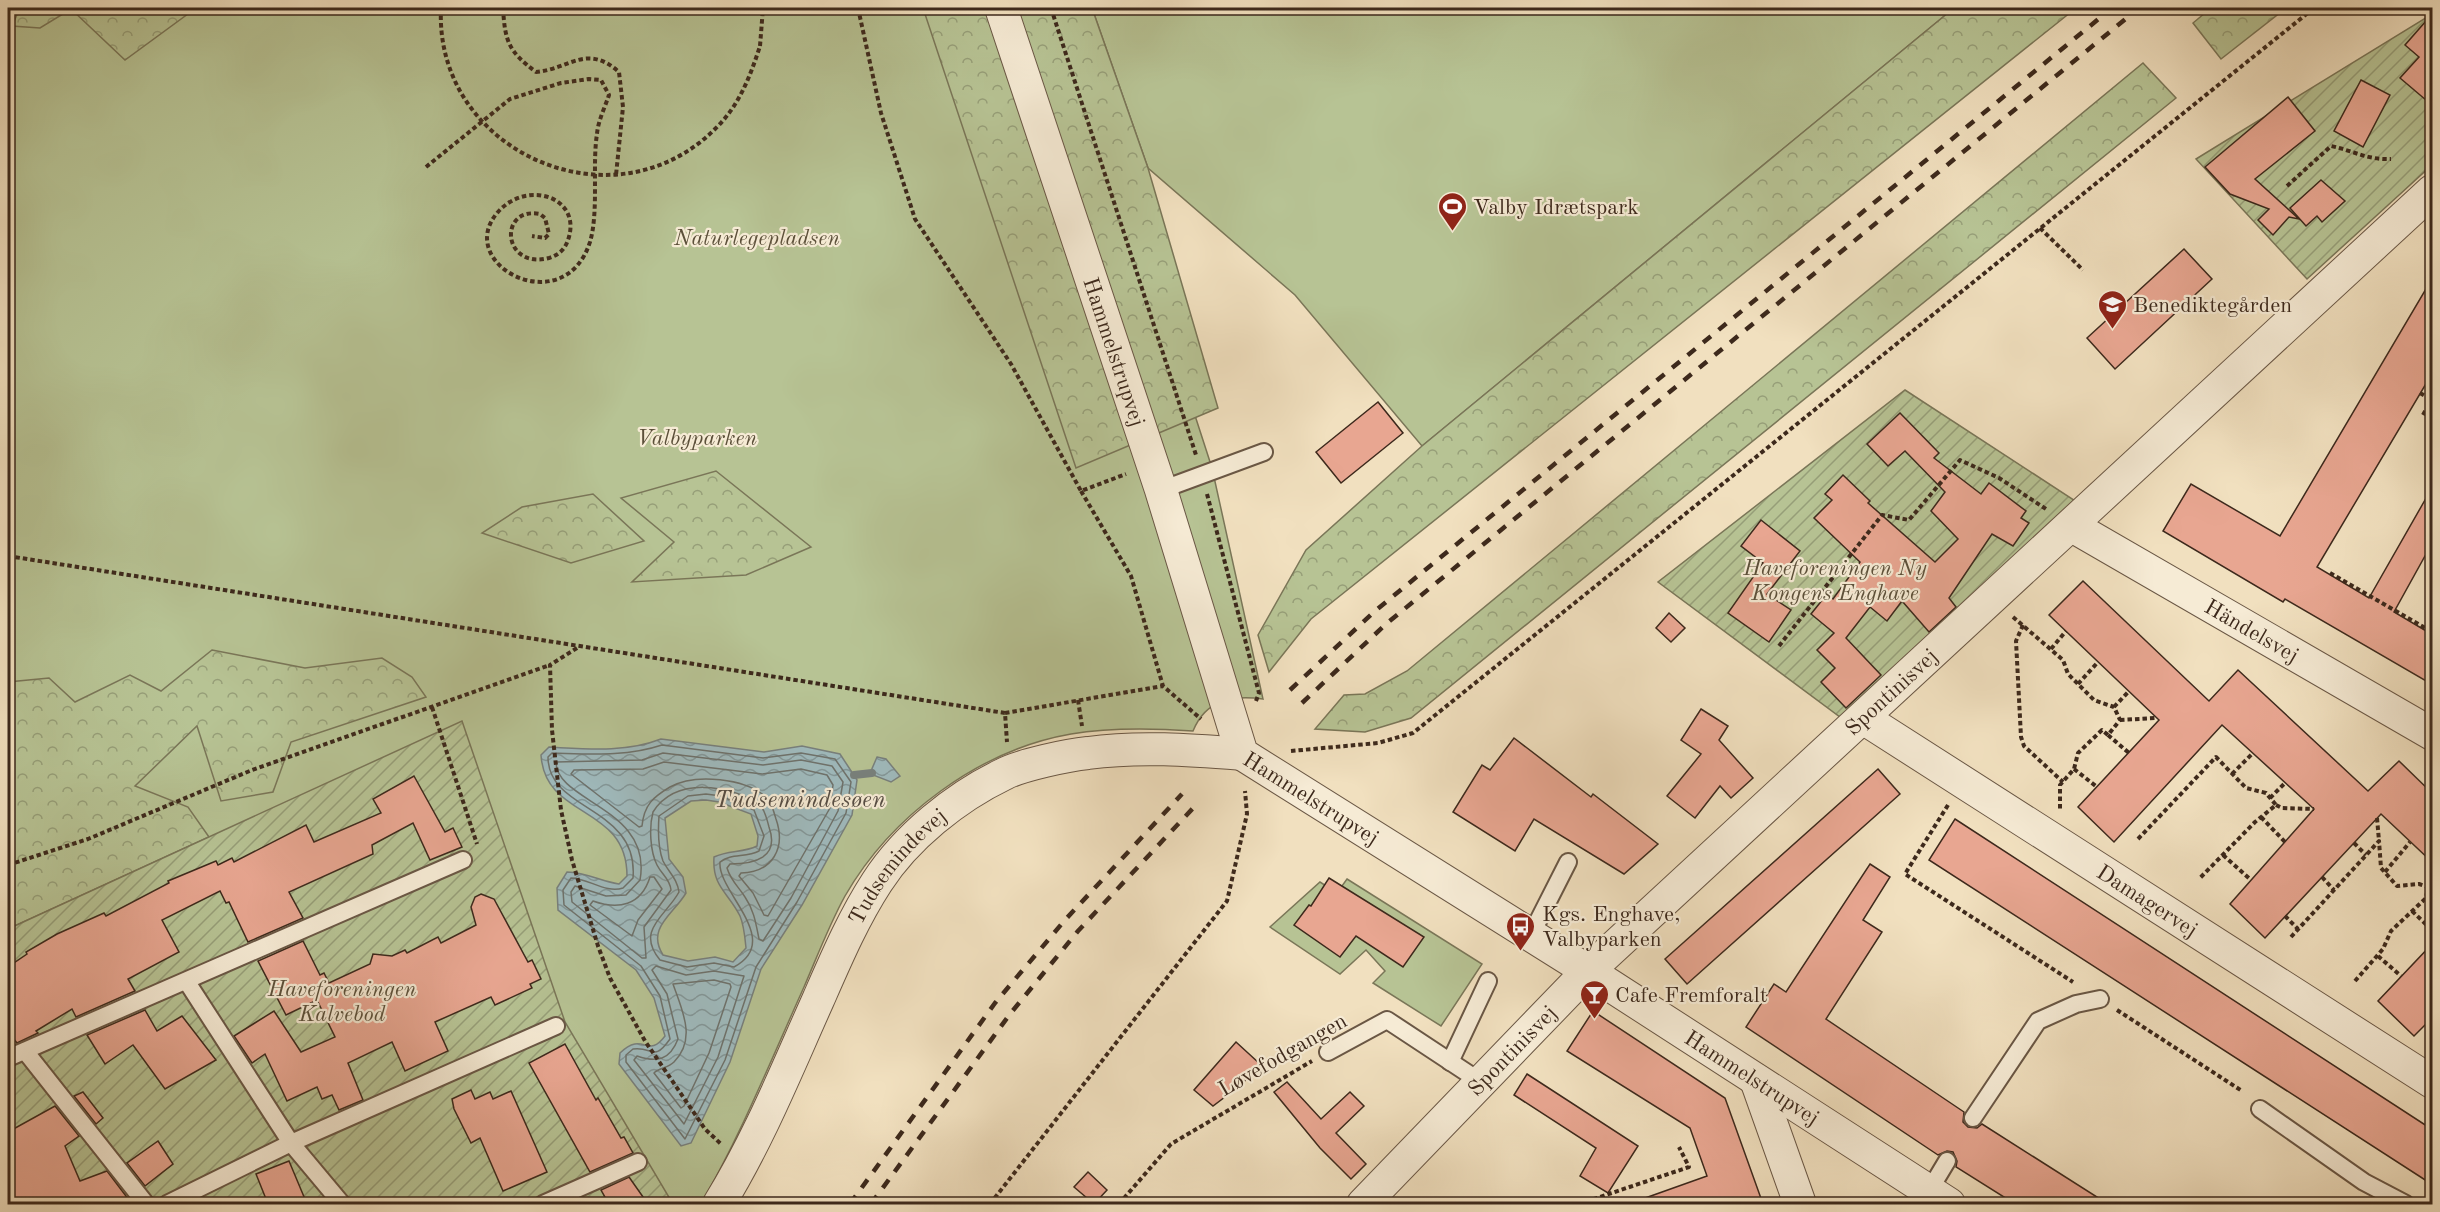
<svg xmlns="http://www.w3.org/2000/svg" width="2440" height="1212" font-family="'Old Standard TT',serif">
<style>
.green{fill:#b7c394;stroke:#7a7658;stroke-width:1.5}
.forest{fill:url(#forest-crowns);stroke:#7a7658;stroke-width:1.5}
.garden{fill:url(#garden-furrows);stroke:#7a7658;stroke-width:1.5}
.water{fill:url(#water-waves);stroke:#78807d;stroke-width:1.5;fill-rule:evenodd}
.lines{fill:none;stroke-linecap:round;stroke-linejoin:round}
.shore{stroke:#6e726c;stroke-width:1.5}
.stream{stroke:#78807d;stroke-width:8}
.building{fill:#e8a691;stroke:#3d291c;stroke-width:1.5}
.lane-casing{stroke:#6a5745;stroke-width:20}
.street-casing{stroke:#6a5745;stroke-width:34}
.path{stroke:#3d291c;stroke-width:4;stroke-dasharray:4.5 3;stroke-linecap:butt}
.lane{stroke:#f6ebd5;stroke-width:16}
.street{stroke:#f6ebd5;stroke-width:32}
.rail{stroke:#3d291c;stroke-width:4.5;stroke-dasharray:10 10;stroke-linecap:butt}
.path-bridge{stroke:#3d291c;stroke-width:4;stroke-dasharray:4.5 3;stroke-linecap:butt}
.labels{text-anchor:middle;stroke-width:4.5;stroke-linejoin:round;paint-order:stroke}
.poi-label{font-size:22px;fill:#3d291c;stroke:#f6ebd5;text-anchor:start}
.park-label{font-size:22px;font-style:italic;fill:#5c503a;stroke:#f6ebd5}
.street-label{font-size:22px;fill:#3d291c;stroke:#f6ebd5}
.water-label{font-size:24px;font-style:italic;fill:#564d44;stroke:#f6ebd5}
</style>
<defs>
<pattern id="forest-crowns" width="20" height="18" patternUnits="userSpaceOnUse" patternTransform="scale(1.5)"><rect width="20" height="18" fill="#b7c394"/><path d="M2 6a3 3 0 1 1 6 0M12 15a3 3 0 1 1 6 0" fill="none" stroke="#969e78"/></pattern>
<pattern id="garden-furrows" width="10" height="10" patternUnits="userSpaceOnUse" patternTransform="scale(1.5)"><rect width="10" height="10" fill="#b7c394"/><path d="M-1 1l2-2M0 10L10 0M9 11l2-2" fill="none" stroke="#969e78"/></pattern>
<pattern id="water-waves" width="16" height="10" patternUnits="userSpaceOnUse" patternTransform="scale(1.5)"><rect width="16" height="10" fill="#9fbabd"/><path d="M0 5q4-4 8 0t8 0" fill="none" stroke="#839799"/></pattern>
</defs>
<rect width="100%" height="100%" fill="#f1e0bf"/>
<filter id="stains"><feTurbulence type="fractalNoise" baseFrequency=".00333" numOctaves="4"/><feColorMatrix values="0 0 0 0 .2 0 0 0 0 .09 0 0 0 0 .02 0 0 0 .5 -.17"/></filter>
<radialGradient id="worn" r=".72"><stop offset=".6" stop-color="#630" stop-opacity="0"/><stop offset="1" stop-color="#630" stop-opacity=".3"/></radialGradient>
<g class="green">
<path d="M 8,8 L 1063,8 L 1212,468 L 1263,699 C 1233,695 1206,699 1193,731 C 1152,728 1112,727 1071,734 C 979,750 891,816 845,896 C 829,925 817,957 804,987 C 771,1060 741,1135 701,1204 L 670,1204 L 8,950 Z"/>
<polygon points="1092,8 1954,8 1422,446 1295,295 1148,168"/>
<polygon points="1347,879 1482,964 1441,1026 1373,983 1385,971 1366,950 1340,974 1270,927 1320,882 1337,893"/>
</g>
<g class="forest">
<polygon points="20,8 196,8 125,60 71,9 40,28 12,26"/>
<polygon points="923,8 1092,8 1148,168 1218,408 1076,468"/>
<polygon points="1954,8 2076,8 1311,619 1269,672 1258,635 1306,550 1422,446"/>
<polygon points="2211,8 2286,8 2221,59 2193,23"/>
<polygon points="2143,63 2176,98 1411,718 1365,732 1315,729 1344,695 1365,694 1407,671"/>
<polygon points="716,471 811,547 746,575 632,582 674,542 621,498"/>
<polygon points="593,494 644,541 571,563 482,533 522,507"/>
<polygon points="212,650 305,668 382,658 412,677 426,697 291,742 273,792 221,801 197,726 135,786 188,807 209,837 8,929 8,682 49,678 75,702 130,675 161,691"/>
</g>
<g class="garden">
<polygon points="2432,14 2432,165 2307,279 2196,159"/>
<polygon points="1905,390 2080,504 1840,717 1658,582"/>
<polygon points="462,721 565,1022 673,1204 8,1204 8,929"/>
</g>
<g class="water">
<path d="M 661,739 L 764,752 L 802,746 L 840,754 L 857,780 L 852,815 L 802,905 L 761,969 L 730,1062 L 691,1143 L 681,1146 L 619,1064 L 620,1053 C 644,1030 647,1060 665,1036 L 654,998 L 636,970 L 558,910 L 557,888 L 567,872 C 589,873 599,881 619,884 L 627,876 C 627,804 545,820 541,755 L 549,747 C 587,749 625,753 661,739 ZM 706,800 L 719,802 L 751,814 L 758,836 L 757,846 C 743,853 729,850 714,857 C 712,887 728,892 740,916 C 744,925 745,938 746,948 L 733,962 L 715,957 L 688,961 L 663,955 C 646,928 673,915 686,893 L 683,877 L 669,859 L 665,818 L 691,801 Z"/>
<polygon points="877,757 886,759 900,776 891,782 873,775 871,771"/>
</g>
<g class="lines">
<g class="shore">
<path d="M 662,745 L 763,758 L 801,753 L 835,759 L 851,782 L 846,813 L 797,902 L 756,967 L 725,1060 L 685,1139 L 626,1062 L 626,1055 L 633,1049 C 653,1046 653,1063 670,1039 L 660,996 L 641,966 L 564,905 L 563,890 L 571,878 C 588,878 606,894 623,888 L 633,878 C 639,806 548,812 548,757 L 552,753 C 590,754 626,757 662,745 Z"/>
<path d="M 663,753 L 763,765 L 801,760 L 832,766 L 843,782 L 838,811 L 791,898 L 763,941 L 759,939 C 756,924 754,910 745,897 C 738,886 731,881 727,868 L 730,864 C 754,864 780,858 769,827 C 767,819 765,811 760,804 C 729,785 676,776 653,812 C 649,827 650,851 657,865 C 662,875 670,879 671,890 L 644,927 L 646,958 L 642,958 L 572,902 L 571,892 L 575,886 L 606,896 L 626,895 L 640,880 C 653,808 556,802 556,762 L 642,760 Z"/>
<path d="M 664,762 L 762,774 L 801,769 L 827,775 L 833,785 L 830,808 L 768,916 L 764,915 L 753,893 L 739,876 L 741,873 C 773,872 786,848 776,819 C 774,812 772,804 767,798 C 746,778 695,773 670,787 C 653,797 644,805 642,826 L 639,827 L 571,774 L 574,770 L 643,769 Z"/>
<path d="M 706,794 L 721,796 L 754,810 L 764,836 L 759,851 C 746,858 731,853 720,862 C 717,892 784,940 734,967 L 714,963 L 687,967 L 660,960 C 635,930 666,916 679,892 C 677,878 669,873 663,861 C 658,848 658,830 659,816 L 688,796 Z"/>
<path d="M 654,877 L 662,889 L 638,920 L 632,936 L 590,905 L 593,901 C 618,910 641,906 650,877 Z"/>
<path d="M 656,966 L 686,975 L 714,971 L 744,976 L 718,1057 L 684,1124 L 634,1060 L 637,1056 C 657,1063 670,1060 678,1039 L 667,994 L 652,970 Z"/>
<path d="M 714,980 L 730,984 L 731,987 L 709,1053 L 684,1106 L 681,1108 L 654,1073 C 659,1068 668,1068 674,1062 C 697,1039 682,1010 673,984 Z"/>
</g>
<polyline class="stream" points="854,775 872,773"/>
</g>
<g class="building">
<polygon points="2433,13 2433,106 2400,78 2419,57 2405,45"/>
<polygon points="2361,80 2390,95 2363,147 2334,131"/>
<polygon points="2288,97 2315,131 2255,179 2299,219 2289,217 2273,235 2258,220 2269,209 2230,194 2205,167"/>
<polygon points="2321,180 2345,201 2322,222 2317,216 2306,226 2290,208"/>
<polygon points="2184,249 2212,279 2115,369 2087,338"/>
<polygon points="2433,277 2433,372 2317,567 2369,598 2433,486 2433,560 2425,556 2394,612 2433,635 2433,685 2285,599 2283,602 2163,531 2191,484 2280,536"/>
<polygon points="1378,402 1403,433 1341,483 1316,452"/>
<polygon points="1900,413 1939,453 1934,458 1981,494 1989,483 2026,511 2021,518 2029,523 2013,546 1992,534 1949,598 1956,607 1929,632 1902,601 1887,621 1870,607 1846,638 1881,675 1846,708 1821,682 1835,668 1817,650 1834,633 1811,614 1827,594 1833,599 1860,562 1814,518 1832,500 1825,494 1843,475 1870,501 1868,503 1935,562 1958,539 1931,511 1945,492 1905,451 1888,466 1867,444"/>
<polygon points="1761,520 1800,551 1767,594 1791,610 1769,642 1728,613 1763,563 1741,546"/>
<polygon points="2083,581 2209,701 2238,670 2368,791 2399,761 2433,794 2433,863 2381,814 2265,938 2230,904 2314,809 2222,725 2114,842 2078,807 2159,720 2049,615"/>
<polygon points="1669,613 1685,628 1671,642 1656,628"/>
<polygon points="1701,709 1728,726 1719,740 1753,778 1731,798 1720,786 1695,818 1667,796 1701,754 1681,740"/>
<polygon points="1514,738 1591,797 1593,794 1658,844 1624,874 1534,819 1515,851 1453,812 1482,765 1490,770"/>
<polygon points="1878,769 1900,794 1687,984 1665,959"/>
<polygon points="414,776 445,832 453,828 462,847 430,860 413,823 372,845 373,854 289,892 303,918 248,942 229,902 226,903 220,891 162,920 179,952 128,979 135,991 76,1017 72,1009 36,1031 38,1033 17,1043 8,1032 8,967 27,954 26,952 57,934 104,913 106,916 169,883 168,881 216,861 218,865 232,858 234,862 306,825 314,842 381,813 373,799"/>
<polygon points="1955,819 2433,1130 2433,1185 1929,860"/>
<polygon points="1870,864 1890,877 1863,920 1882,932 1826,1019 1964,1112 1963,1122 1968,1127 1977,1128 1982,1124 2108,1204 2015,1204 1956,1167 1957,1161 1953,1152 1947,1151 1938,1155 1746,1027 1774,984 1786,992"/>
<polygon points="1329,878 1424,937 1403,967 1356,936 1340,957 1294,925 1309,905 1311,906"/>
<polygon points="481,894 494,899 528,962 532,960 541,979 530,984 532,988 495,1005 491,997 435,1022 448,1051 405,1071 392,1042 348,1063 363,1100 339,1110 332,1095 322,1099 317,1087 287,1101 265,1054 252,1063 234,1036 274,1011 301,1052 335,1037 317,1000 286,1015 258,961 303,941 320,975 324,973 329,983 370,964 373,954 392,956 405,950 407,953 438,937 441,943 476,925 471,907 475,897"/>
<polygon points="2433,943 2433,1017 2414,1036 2378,1001"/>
<polygon points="145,1010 157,1031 182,1016 216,1060 165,1089 133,1045 105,1064 87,1035"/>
<polygon points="1593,1011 1725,1098 1763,1204 1635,1204 1634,1202 1707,1176 1690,1128 1567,1051"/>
<polygon points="1236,1042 1260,1064 1242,1084 1213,1106 1194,1090"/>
<polygon points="565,1044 596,1100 598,1098 621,1138 624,1137 633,1153 590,1172 529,1063"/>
<polygon points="1527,1074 1638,1146 1608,1193 1580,1176 1596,1148 1514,1095"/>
<polygon points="1287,1082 1321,1119 1350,1092 1364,1106 1336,1133 1366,1164 1351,1179 1320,1148 1274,1092"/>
<polygon points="471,1090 475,1099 490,1092 493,1099 511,1091 547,1172 503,1191 480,1138 471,1143 454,1109 452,1099"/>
<polygon points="83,1092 103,1118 96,1124 74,1096"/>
<polygon points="55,1106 79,1136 65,1146 80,1181 107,1171 129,1200 124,1204 8,1204 8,1132"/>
<polygon points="158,1141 173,1164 145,1186 127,1163"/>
<polygon points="289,1161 307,1204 268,1204 256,1174"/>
<polygon points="1088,1172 1107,1190 1094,1204 1074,1187"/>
<polygon points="629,1177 648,1204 609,1204 601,1190"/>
</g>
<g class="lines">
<defs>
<g id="lane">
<polyline points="1161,490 1264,452"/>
<polyline points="1531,935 1568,862"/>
<polyline points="187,982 291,1143 342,1204"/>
<polyline points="25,1051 146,1204"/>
<polyline points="1328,1052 1387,1020 1481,1082"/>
<polyline points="8,1058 463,860"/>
<polyline points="1450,1062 1488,981"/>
<polyline points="2260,1109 2364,1182 2406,1204"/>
<polyline points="1973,1118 2038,1021 2076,1004 2100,999"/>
<polyline points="1929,1191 1947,1161"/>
<polyline points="167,1204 291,1143 556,1026"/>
<polyline points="543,1204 638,1162"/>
</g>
<g id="street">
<path id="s1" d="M 1001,8 L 1161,490 L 1242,754 L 1588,971 L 1949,1204"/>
<path id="s2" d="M 2072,526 L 2432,734"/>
<path id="s3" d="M 1863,718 L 2432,1082"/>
<polyline points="1756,1080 1800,1204"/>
<path id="s4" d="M 719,1204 C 759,1139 787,1069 818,1000 C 836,959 853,919 877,882 C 906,837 956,797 1004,774 C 1021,765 1068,755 1088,753 C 1139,746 1190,750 1242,754"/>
<path id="s5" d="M 1363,1204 L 1588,971 L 2432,191"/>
</g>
</defs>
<use href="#lane" class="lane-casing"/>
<use href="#street" class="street-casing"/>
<g class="path">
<path d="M 503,8 C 505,41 508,51 536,72 C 570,69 586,43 619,72 L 623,107 L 616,175"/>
<polyline points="858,8 881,113 915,219 1011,364 1081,491 1126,474"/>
<polyline points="1051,8 1196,455"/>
<polyline points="760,46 763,8"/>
<path d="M 426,167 L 510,99 L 561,83 L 589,79 L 601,80 L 609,95 C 605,107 598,121 597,134 C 592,165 599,211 590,242 C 564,323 452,264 498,212 C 527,179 583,197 568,240 C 565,249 559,255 549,258 C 502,270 498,206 540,214 L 545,218 L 549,234 L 545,238 L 532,236"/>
<path d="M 2287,186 L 2331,146 C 2354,151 2367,160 2391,159"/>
<polyline points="2040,228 2083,270"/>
<polyline points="2420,393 2432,400"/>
<polyline points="2423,415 2432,399"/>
<polyline points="1081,491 1131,576 1163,686 1201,719"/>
<polyline points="1207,494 1259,693 1256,701"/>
<polyline points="8,556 1005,713 1007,742"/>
<polyline points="2330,573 2432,632"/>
<polyline points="2013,617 2063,660 2068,674 2094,700 2114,707 2120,720 2108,735 2102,730 2078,753 2074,769 2060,785 2060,809"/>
<polyline points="2023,625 2016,641 2021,737 2024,746 2063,782"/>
<polyline points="1779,646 1882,515 1909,520 1960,460 1999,478 2046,509"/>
<polyline points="577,648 550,665 552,730 561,810 572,860 598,946 610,978 645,1041 705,1129 721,1144"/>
<polyline points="2051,649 2066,631"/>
<polyline points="2078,684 2098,662"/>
<polyline points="1078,700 1082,726"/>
<polyline points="432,707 477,844"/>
<polyline points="2114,707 2129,691"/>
<polyline points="1005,713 1163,686"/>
<polyline points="2120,720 2156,718"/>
<polyline points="2108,735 2129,753"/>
<polyline points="1291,751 1378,743 1413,733 2314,8"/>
<polyline points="2074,769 2097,787"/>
<polyline points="2232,774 2253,753"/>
<polyline points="2270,798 2285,783"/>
<polyline points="1948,805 1905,874 2073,982"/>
<polyline points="2276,805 2282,808 2314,809"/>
<polyline points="2261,817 2285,842"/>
<polyline points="2377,818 2379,841"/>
<polyline points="2138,839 2216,757 2246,788 2266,793 2276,805 2255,822 2199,879"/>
<polyline points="2354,843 2366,855"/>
<polyline points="2223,855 2251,880"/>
<polyline points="8,865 88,839 252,770 550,665"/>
<polyline points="2385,872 2410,842"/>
<polyline points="2322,877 2334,890"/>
<polyline points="2412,911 2432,930"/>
<polyline points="2285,916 2298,929"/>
<polyline points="2291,937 2379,841 2381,868 2397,886 2419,884 2428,887 2426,898 2391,931 2383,949 2355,981"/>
<polyline points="2378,956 2401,976"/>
<polyline points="2117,1010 2242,1091"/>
<polyline points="990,1204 1227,901 1247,814 1245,791"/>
<polyline points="1119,1204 1171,1144 1312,1061"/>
<polyline points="1579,1204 1689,1167 1679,1147"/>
</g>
<use href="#lane" class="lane"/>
<use href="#street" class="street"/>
<g class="rail">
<polyline points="1290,690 1375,611 2112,8"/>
<polyline points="1302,703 1386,624 2139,8"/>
<polyline points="850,1204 995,1003 1065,920 1182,794"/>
<polyline points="871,1204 1010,1014 1078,931 1195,806"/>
</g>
<path class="path-bridge" d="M 441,8 C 434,151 613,231 715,129 C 739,106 750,77 760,46"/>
</g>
<defs>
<symbol id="stadium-pin" viewBox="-11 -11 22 30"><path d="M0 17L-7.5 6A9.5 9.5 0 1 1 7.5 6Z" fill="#8f2418" stroke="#f6ebd5"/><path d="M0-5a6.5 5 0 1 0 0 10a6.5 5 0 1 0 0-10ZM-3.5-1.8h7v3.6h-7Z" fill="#fff"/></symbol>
<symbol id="school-pin" viewBox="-11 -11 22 30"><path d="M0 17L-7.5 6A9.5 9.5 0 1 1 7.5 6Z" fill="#8f2418" stroke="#f6ebd5"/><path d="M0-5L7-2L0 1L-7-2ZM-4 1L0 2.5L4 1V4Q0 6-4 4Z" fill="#fff"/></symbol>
<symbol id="bus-pin" viewBox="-11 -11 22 30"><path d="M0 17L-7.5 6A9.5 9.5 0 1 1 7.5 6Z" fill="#8f2418" stroke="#f6ebd5"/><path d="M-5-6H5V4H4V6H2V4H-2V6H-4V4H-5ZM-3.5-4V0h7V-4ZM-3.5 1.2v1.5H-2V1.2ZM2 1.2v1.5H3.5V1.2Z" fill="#fff"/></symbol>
<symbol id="bar-pin" viewBox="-11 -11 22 30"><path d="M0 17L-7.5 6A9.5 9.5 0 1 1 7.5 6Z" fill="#8f2418" stroke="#f6ebd5"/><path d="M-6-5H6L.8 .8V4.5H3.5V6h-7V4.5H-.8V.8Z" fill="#fff"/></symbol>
</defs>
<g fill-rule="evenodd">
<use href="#stadium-pin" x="1436" y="190" width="33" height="45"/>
<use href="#school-pin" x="2096" y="288" width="33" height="45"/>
<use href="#bus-pin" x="1504" y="910" width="33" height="45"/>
<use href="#bar-pin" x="1578" y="978" width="33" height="45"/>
</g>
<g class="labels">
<g class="poi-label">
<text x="1473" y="214">Valby Idrætspark</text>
<text x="2133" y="312">Benediktegården</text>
<text x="1542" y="921">Kgs. Enghave,<tspan x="1542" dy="25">Valbyparken</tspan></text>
<text x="1615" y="1002">Cafe Fremforalt</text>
</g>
<g class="park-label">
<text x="757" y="245">Naturlegepladsen</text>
<text x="697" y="445">Valbyparken</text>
<text x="1835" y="575">Haveforeningen Ny<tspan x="1835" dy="25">Kongens Enghave</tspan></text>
<text x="342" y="996">Haveforeningen<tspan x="342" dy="25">Kalvebod</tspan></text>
</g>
<g class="street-label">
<text dy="8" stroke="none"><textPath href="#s1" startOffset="362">Hammelstrupvej</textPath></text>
<text dy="8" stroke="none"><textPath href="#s2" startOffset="208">Händelsvej</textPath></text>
<text dy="8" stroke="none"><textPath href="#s5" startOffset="736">Spontinisvej</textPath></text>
<text dy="8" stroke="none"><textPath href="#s1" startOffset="866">Hammelstrupvej</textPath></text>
<text dy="8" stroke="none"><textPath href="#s4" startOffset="384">Tudsemindevej</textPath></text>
<text dy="8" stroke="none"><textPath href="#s3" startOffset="338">Damagervej</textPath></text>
<text dy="8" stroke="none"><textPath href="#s5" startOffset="214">Spontinisvej</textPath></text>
<text transform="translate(1282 1054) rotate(-30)" y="8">Løvefodgangen</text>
<text dy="8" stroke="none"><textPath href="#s1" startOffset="1388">Hammelstrupvej</textPath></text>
</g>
<g class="water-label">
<text x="800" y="807">Tudsemindesøen</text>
</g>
</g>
<rect width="2440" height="1212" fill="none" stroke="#f1e0bf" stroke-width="30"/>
<rect x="9" y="9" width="2422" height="1194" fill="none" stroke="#3d291c" stroke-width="3"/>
<rect x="15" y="15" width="2410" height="1182" fill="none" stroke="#3d291c" stroke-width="1.5"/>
<rect width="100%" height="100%" filter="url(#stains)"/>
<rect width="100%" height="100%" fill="url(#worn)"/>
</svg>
